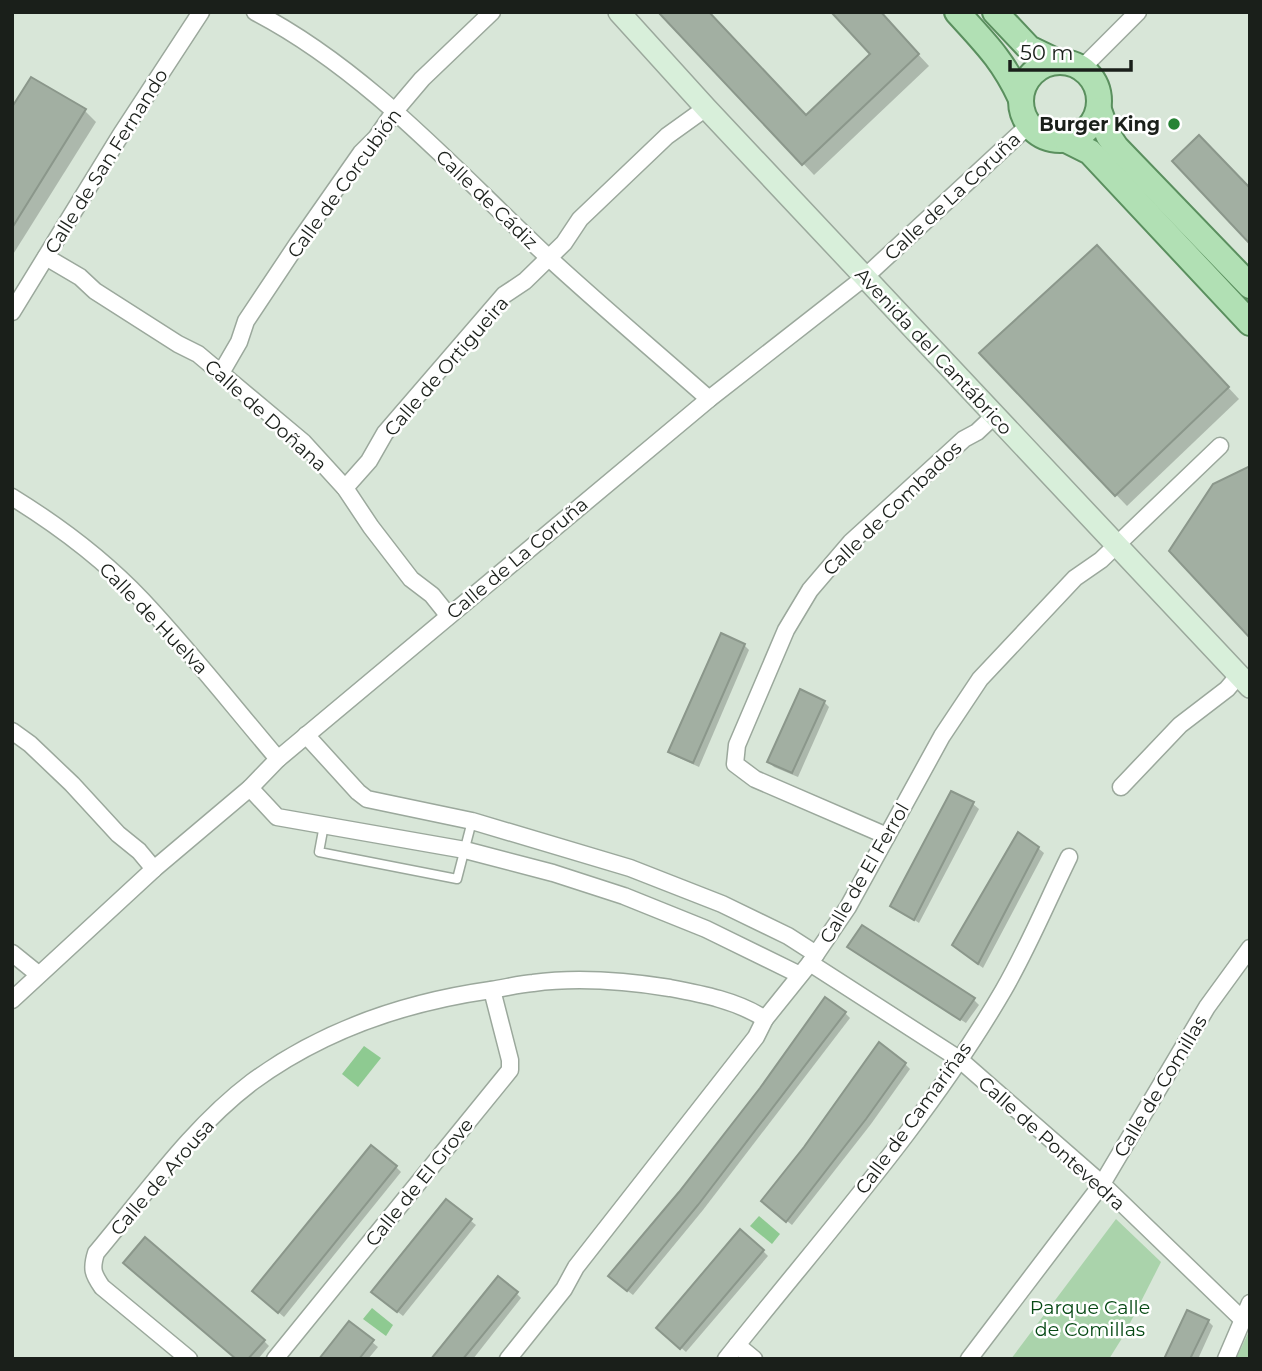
<svg xmlns="http://www.w3.org/2000/svg" width="1262" height="1371" font-family="Montserrat,sans-serif">
<style>
.green{fill:#aad3ab}
.water{fill:#8eca91}
.shadow{fill:#0003}
.building{fill:#a2afa2;stroke:#8b978b;stroke-width:2}
.lines{fill:none;stroke-linecap:round;stroke-linejoin:round}
.lane-casing{stroke:#9ba89c;stroke-width:11}
.street-casing{stroke:#9ba89c;stroke-width:19}
.secondary-casing{stroke:#9ba89c;stroke-width:24}
.primary-casing{stroke:#5a8f5e;stroke-width:28}
.lane{stroke:#fff;stroke-width:8}
.street{stroke:#fff;stroke-width:16}
.secondary{stroke:#d8efda;stroke-width:21}
.primary{stroke:#b1e0b4;stroke-width:24}
.poi-dot{fill:#268334;stroke:#fff;stroke-width:2.5}
.labels{text-anchor:middle;stroke-width:5;stroke-linejoin:round;paint-order:stroke}
.poi-label{font-size:19px;font-weight:bold;fill:#1a1f1a;stroke:#fff;text-anchor:end}
.street-label{font-size:19px;fill:#1a1f1a;stroke:#fff}
.park-label{font-size:19px;fill:#064914;stroke:#fff}
</style>
<rect width="100%" height="100%" fill="#d8e6d8"/>
<g class="green">
<polygon points="1116,1219 1161,1262 1124,1335 1109,1359 1011,1359"/>
<polygon points="1250,1329 1250,1359 1236,1359"/>
</g>
<g class="water">
<polygon points="364,1046 381,1058 358,1087 342,1074"/>
<polygon points="759,1216 780,1234 772,1244 750,1226"/>
<polygon points="372,1308 393,1325 386,1336 363,1319"/>
</g>
<g class="shadow">
<polygon points="661,12 806,117 872,54 879,12 929,66 814,175"/>
<polygon points="12,110 85,111 96,122 12,256"/>
<polygon points="1108,258 1239,399 1127,506 981,354"/>
<polygon points="744,645 749,650 699,767 675,756 670,751"/>
<polygon points="824,702 829,707 798,777 774,767 769,762"/>
<polygon points="951,793 973,804 979,809 919,923 892,905"/>
<polygon points="1038,848 1044,853 983,968 959,950"/>
<polygon points="863,927 974,1000 979,1005 966,1023 854,952"/>
<polygon points="845,1013 850,1018 703,1210 633,1295 615,1281 681,1193"/>
<polygon points="905,1064 910,1069 871,1124 792,1225 768,1206"/>
<polygon points="396,1167 401,1172 284,1317 259,1296"/>
<polygon points="446,1201 476,1225 403,1316 379,1297"/>
<polygon points="763,1251 768,1256 686,1352 664,1333"/>
<polygon points="516,1293 521,1298 473,1359 433,1359"/>
<polygon points="1208,1321 1213,1326 1198,1359 1166,1359"/>
<polygon points="350,1324 378,1347 368,1359 321,1359"/>
<polygon points="264,1341 269,1346 258,1359 238,1359"/>
</g>
<g class="building">
<polygon points="658,12 709,12 806,115 870,54 831,12 881,12 919,54 802,165"/>
<polygon points="31,77 86,109 12,228 12,107"/>
<polygon points="1199,135 1250,188 1250,244 1172,161"/>
<polygon points="1097,245 1229,387 1115,496 979,353"/>
<polygon points="1250,466 1250,638 1169,551 1213,484"/>
<polygon points="721,633 745,644 693,763 668,752"/>
<polygon points="800,689 825,701 792,773 767,762"/>
<polygon points="951,791 974,802 914,920 890,906"/>
<polygon points="1018,832 1039,847 978,964 952,945"/>
<polygon points="862,925 975,998 960,1020 847,947"/>
<polygon points="825,997 846,1012 698,1205 627,1291 608,1276 679,1192 760,1088"/>
<polygon points="879,1042 906,1063 866,1119 786,1222 761,1201 804,1147"/>
<polygon points="371,1145 397,1166 278,1313 252,1291"/>
<polygon points="446,1199 472,1219 397,1312 371,1292"/>
<polygon points="740,1229 764,1250 680,1349 656,1328"/>
<polygon points="145,1237 265,1340 248,1359 236,1359 123,1263"/>
<polygon points="498,1276 518,1292 463,1359 431,1359"/>
<polygon points="1187,1310 1209,1320 1190,1359 1164,1359"/>
<polygon points="349,1321 374,1340 359,1359 319,1359"/>
</g>
<g class="lines">
<defs>
<polyline id="lane" points="324,825 319,852 457,879 472,821"/>
<g id="street">
<path d="M 255,12 C 367,70 458,173 549,258 C 601,306 656,352 709,399"/>
<polyline points="1082,68 1138,12"/>
<polyline points="46,257 80,277 95,291 178,344 198,354 303,442 345,488 371,527 411,579 432,595 448,615"/>
<polyline points="12,312 120,136 201,12"/>
<polyline points="221,373 239,342 246,321 298,243 361,153 376,138 394,112 422,79 492,12"/>
<polyline points="345,488 369,461 385,433 504,295 525,281 564,243 580,219 667,136 706,108"/>
<path d="M 12,497 C 59,526 104,560 142,600 C 190,651 233,706 278,759"/>
<polyline points="12,731 30,744 72,784 118,834 139,851 154,869"/>
<polyline points="306,735 358,792 367,799 472,821 630,868 722,904 788,936 816,954"/>
<polyline points="1121,787 1180,725 1227,689 1239,675"/>
<polyline points="250,788 277,817 465,850 553,873 624,896 706,929 800,975"/>
<polyline points="887,836 755,779 735,764 737,745 786,630 810,590 851,542 964,439 977,432 994,416"/>
<polyline points="12,953 38,974"/>
<polyline points="810,963 959,1059 1102,1184 1243,1320"/>
<polyline points="12,1000 154,869 250,788 278,759 709,399 865,277 1029,125"/>
<polyline points="737,1345 754,1359"/>
<path d="M 189,1359 L 102,1287 C 93,1274 91,1269 96,1253 C 145,1195 191,1128 252,1082 C 323,1030 406,1002 491,990 C 505,988 519,984 533,983 C 578,977 626,981 670,988 C 702,994 738,1001 765,1019"/>
<polyline points="275,1359 510,1070 510,1060 492,990"/>
<polyline points="508,1359 564,1289 576,1267 756,1037 765,1019 810,963 848,907 942,736 980,679 1075,578 1101,560 1220,446"/>
<path d="M 726,1359 C 821,1239 926,1123 1003,991 C 1028,948 1047,902 1069,857"/>
<polyline points="969,1359 1102,1184 1207,1007 1250,948"/>
<polyline points="1226,1359 1250,1303"/>
</g>
<polyline id="secondary" points="619,12 706,108 1250,687"/>
<g id="primary">
<path d="M 957,12 C 985,43 1002,59 1020,97"/>
<polyline points="995,12 1029,48 1056,61"/>
<circle cx="1060" cy="101" r="39"/>
<polyline points="1099,110 1108,135 1116,147 1250,286"/>
<polyline points="1066,140 1090,152 1250,323"/>
</g>
</defs>
<use href="#lane" class="lane-casing"/>
<use href="#street" class="street-casing"/>
<use href="#secondary" class="secondary-casing"/>
<use href="#primary" class="primary-casing"/>
<use href="#lane" class="lane"/>
<use href="#street" class="street"/>
<use href="#secondary" class="secondary"/>
<use href="#primary" class="primary"/>
</g>
<circle class="poi-dot" cx="1174" cy="124" r="7"/>
<g class="labels">
<g class="poi-label">
<text x="1160" y="131">Burger King</text>
</g>
<g class="street-label">
<text transform="translate(106 161) rotate(-58)" y="7">Calle de San Fernando</text>
<text transform="translate(344 183) rotate(-54)" y="7">Calle de Corcubión</text>
<text transform="translate(952 196) rotate(-43)" y="7">Calle de La Coruña</text>
<text transform="translate(487 199) rotate(44)" y="7">Calle de Cádiz</text>
<text transform="translate(934 351) rotate(47)" y="7">Avenida del Cantábrico</text>
<text transform="translate(446 366) rotate(-49)" y="7">Calle de Ortigueira</text>
<text transform="translate(266 415) rotate(42)" y="7">Calle de Doñana</text>
<text transform="translate(892 508) rotate(-44)" y="7">Calle de Combados</text>
<text transform="translate(517 558) rotate(-40)" y="7">Calle de La Coruña</text>
<text transform="translate(154 618) rotate(46)" y="7">Calle de Huelva</text>
<text transform="translate(864 873) rotate(-60)" y="7">Calle de El Ferrol</text>
<text transform="translate(1160 1086) rotate(-59)" y="7">Calle de Comillas</text>
<text transform="translate(913 1118) rotate(-54)" y="7">Calle de Camariñas</text>
<text transform="translate(1052 1143) rotate(42)" y="7">Calle de Pontevedra</text>
<text transform="translate(162 1177) rotate(-49)" y="7">Calle de Arousa</text>
<text transform="translate(419 1182) rotate(-51)" y="7">Calle de El Grove</text>
</g>
<g class="park-label">
<text x="1090" y="1314">Parque Calle<tspan x="1090" dy="22">de Comillas</tspan></text>
</g>
</g>
<rect width="1262" height="1371" fill="none" stroke="#1a1f1a" stroke-width="28"/>
<path d="M1010 60v10h121v-10" fill="none" stroke="#1a1f1a" stroke-width="3.5"/>
<text x="1020" y="60" font-size="21" fill="#1a1f1a" stroke="#ffffff" stroke-width="5" paint-order="stroke">50 m</text>
</svg>
